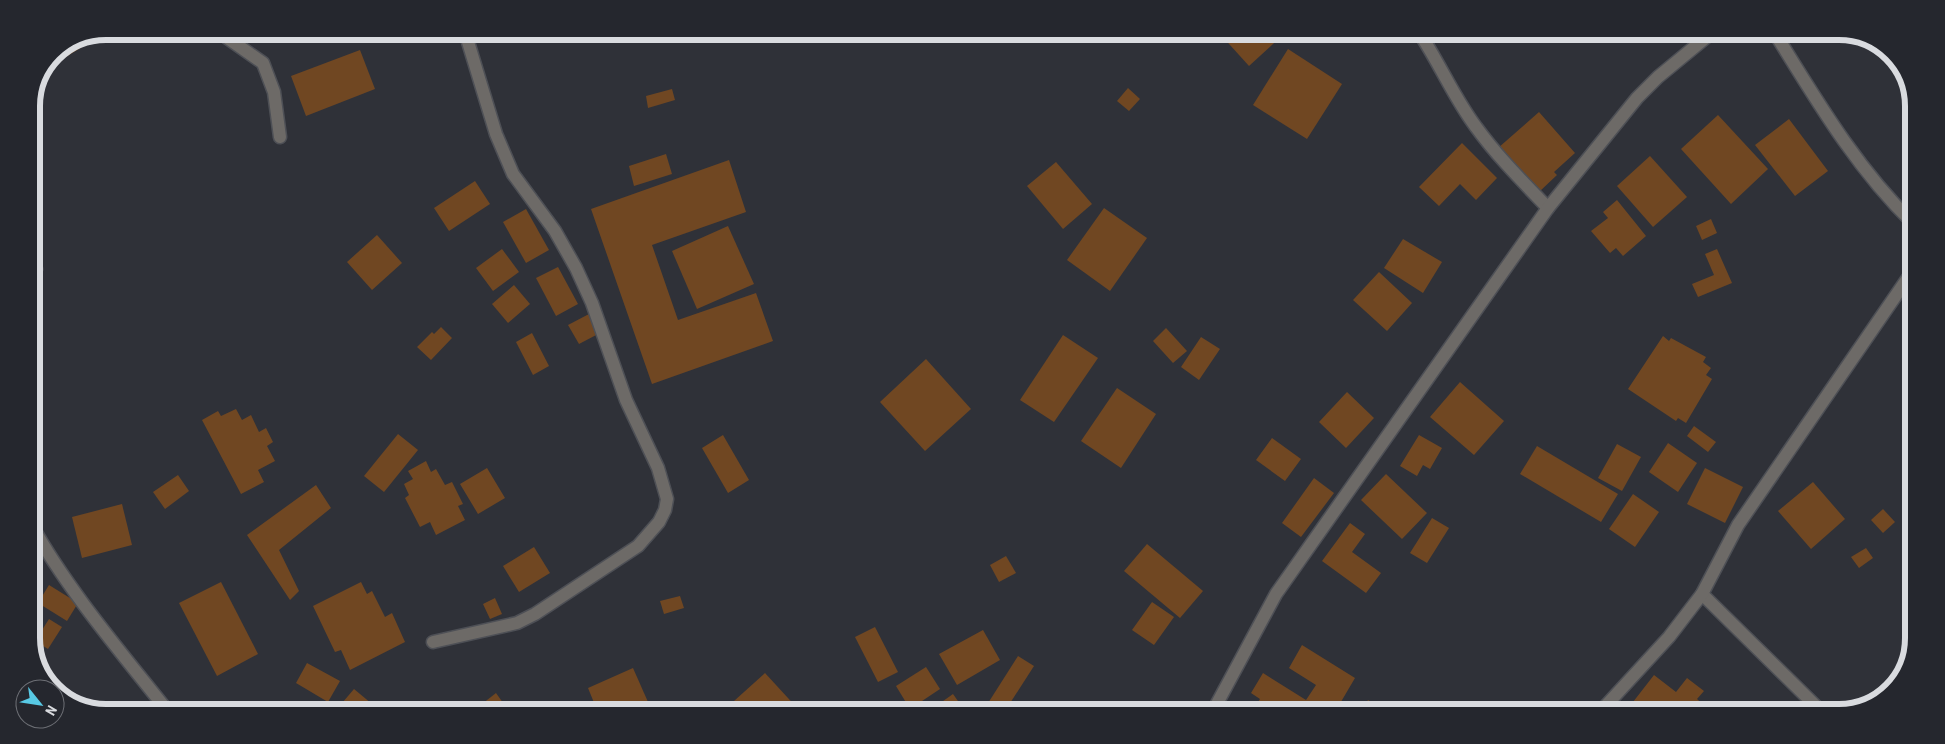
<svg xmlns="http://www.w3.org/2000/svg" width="1945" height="744" font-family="'Roboto Condensed',sans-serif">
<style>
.building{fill:#704722}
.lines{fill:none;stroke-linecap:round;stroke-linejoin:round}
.minor-casing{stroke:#4e5056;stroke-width:15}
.minor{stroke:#6d6a67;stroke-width:12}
.rim{fill:none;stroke:#d9dbdf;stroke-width:6}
</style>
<rect width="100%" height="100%" fill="#2f3138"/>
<g class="building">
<polygon points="1146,34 1159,34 1152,40"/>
<polygon points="1220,34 1284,34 1249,66"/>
<polygon points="1351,34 1363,34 1357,40"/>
<polygon points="96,35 97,38 46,69 53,53"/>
<polygon points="1288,49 1342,84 1307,139 1253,105"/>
<polygon points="360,50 375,89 306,116 291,76"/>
<polygon points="1128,88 1140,99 1129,111 1117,101"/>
<polygon points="672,89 675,100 648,108 646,96"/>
<polygon points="1539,112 1575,153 1554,172 1557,175 1538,193 1498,148"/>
<polygon points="1718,115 1768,169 1731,204 1681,149"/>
<polygon points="1789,119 1828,171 1795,196 1755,145"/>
<polygon points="1462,143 1497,178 1476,200 1460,184 1439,206 1419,187"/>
<polygon points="666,154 672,174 634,186 629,166"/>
<polygon points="1650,156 1687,197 1653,227 1617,186"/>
<polygon points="729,160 746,212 652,245 678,320 756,293 773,341 652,384 591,209"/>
<polygon points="1056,162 1092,204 1063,229 1027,186"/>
<polygon points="475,181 490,204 449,231 434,208"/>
<polygon points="1617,200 1646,236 1623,256 1616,248 1610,253 1591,231 1608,218 1603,212"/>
<polygon points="1104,208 1147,238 1110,291 1067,260"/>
<polygon points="526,209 549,250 526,263 503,222"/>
<polygon points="1711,219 1717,233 1702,240 1696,226"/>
<polygon points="728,226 754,284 697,309 672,251"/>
<polygon points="377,235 402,263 372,290 347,262"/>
<polygon points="1403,239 1442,262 1423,293 1384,268"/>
<polygon points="502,249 519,272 493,291 476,268"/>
<polygon points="1717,249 1732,283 1698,297 1692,284 1714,275 1705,254"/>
<polygon points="558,267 578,304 556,316 536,278"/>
<polygon points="1379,272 1412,303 1387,331 1353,300"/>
<polygon points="514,285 530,304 508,323 492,304"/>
<polygon points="589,314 600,333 579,344 568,325"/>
<polygon points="441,327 452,338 431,360 417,347 432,332 434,334"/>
<polygon points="1166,328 1187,351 1173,363 1153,341"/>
<polygon points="532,333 549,366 533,375 516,342"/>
<polygon points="1063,335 1098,358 1054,422 1020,400"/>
<polygon points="1663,336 1669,341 1671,338 1706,357 1703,362 1711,368 1706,375 1712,379 1686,423 1678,418 1676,421 1628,389"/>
<polygon points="1201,337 1220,349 1199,380 1181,367"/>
<polygon points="1912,355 1912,371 1904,364"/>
<polygon points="926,359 971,409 925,451 880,402"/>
<polygon points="1460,382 1504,421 1474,455 1430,417"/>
<polygon points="1117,388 1156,414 1121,468 1081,441"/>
<polygon points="1347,392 1374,418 1346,448 1319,422"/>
<polygon points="236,409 242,420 251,415 259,432 266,428 273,442 267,446 275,461 258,470 264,482 241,494 202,420 218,411 221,416"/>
<polygon points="1694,426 1716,442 1708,452 1687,436"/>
<polygon points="398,434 418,450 384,492 364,476"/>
<polygon points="723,435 749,480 728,493 702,448"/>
<polygon points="1419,435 1442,448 1430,469 1423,465 1417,476 1400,466"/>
<polygon points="1272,438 1301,459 1285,481 1256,460"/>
<polygon points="1668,443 1697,463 1678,492 1649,472"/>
<polygon points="1617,444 1641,457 1622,491 1598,478"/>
<polygon points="1537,446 1618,494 1601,522 1520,474"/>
<polygon points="426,461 431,472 436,469 445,485 452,482 463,504 458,506 465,520 436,535 430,522 420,527 405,498 409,495 404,484 413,479 408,471"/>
<polygon points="487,468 505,498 478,514 460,484"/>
<polygon points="1705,468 1743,487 1725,523 1687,504"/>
<polygon points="1386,474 1427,513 1402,539 1361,500"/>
<polygon points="178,475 189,491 165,509 153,492"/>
<polygon points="1314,478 1334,493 1301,537 1282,523"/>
<polygon points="1813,482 1845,519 1811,549 1778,511"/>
<polygon points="316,485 331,508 279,550 299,591 290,600 247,535"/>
<polygon points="1633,494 1659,512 1635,547 1609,529"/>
<polygon points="122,504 132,545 82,558 72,517"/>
<polygon points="1883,509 1895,522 1883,533 1871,520"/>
<polygon points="1432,518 1449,528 1427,563 1410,553"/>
<polygon points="1350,523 1365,534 1352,552 1381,573 1366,593 1322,561"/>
<polygon points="1147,544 1203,591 1180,618 1124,571"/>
<polygon points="534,547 550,573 519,592 503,566"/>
<polygon points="1866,548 1873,558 1859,568 1851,557"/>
<polygon points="1006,556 1016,573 999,582 990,565"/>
<polygon points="221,582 258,654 217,676 179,603"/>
<polygon points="361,582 367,594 372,591 385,617 392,613 405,642 350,670 341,650 335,652 313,606"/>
<polygon points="49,585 78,603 67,621 38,603"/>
<polygon points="680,596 684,608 664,614 660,601"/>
<polygon points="495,598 502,614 490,619 483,604"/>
<polygon points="1152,602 1174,617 1154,645 1132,630"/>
<polygon points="49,619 62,627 48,649 35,641"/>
<polygon points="875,627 898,672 878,682 855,637"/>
<polygon points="983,630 1000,660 957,685 939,654"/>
<polygon points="1302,645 1355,678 1335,712 1260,711 1254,708 1260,699 1251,693 1263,673 1306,700 1316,685 1289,668"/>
<polygon points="1018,656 1034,666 1005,711 983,711"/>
<polygon points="307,663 340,681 328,702 296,683"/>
<polygon points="926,667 940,689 910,709 896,686"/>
<polygon points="633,668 648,702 630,710 597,710 588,688"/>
<polygon points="765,673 799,710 724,710"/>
<polygon points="1654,675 1676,692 1687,678 1704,691 1697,699 1706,707 1702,712 1627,712 1626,711"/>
<polygon points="354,689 378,709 337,709"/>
<polygon points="496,693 506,707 502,710 487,710 482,704"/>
<polygon points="953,694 965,711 929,711"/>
<polygon points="1368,700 1387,712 1361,712"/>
<polygon points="410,701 422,709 404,709"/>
</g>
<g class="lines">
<defs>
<g id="minor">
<polyline points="219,32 263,63 274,92 280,137"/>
<path d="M 1420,34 C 1440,64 1454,98 1476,127 C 1497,156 1523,182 1548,208"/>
<path d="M 1776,35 C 1817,101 1857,169 1913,223"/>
<polyline points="31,261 36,269"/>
<path d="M 31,524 C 67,589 120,651 166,709"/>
<polyline points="1702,594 1823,713"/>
<polyline points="433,642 517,623 535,614 638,546 659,522 665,510 667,499 658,468 626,400 592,303 576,268 555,231 513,174 496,134 465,32"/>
<polyline points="1213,711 1276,594 1548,208 1637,98 1658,77 1709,35"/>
<polyline points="1600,712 1669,637 1702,594 1738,525 1912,272"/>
</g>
</defs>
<use href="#minor" class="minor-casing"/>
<use href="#minor" class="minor"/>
</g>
<path d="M0 0H1945V744H0ZM106 40H1839A66 66 0 0 1 1905 106V638A66 66 0 0 1 1839 704H106A66 66 0 0 1 40 638V106A66 66 0 0 1 106 40Z" fill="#25272e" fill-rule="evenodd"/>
<path class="rim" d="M106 40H1839A66 66 0 0 1 1905 106V638A66 66 0 0 1 1839 704H106A66 66 0 0 1 40 638V106A66 66 0 0 1 106 40Z"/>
<g transform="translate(40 704) rotate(120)"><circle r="24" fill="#25272e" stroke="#6d6f75"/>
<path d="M0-4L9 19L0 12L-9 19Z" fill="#58c9e4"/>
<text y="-8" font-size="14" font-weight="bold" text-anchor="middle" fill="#d9dbdf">N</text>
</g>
</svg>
